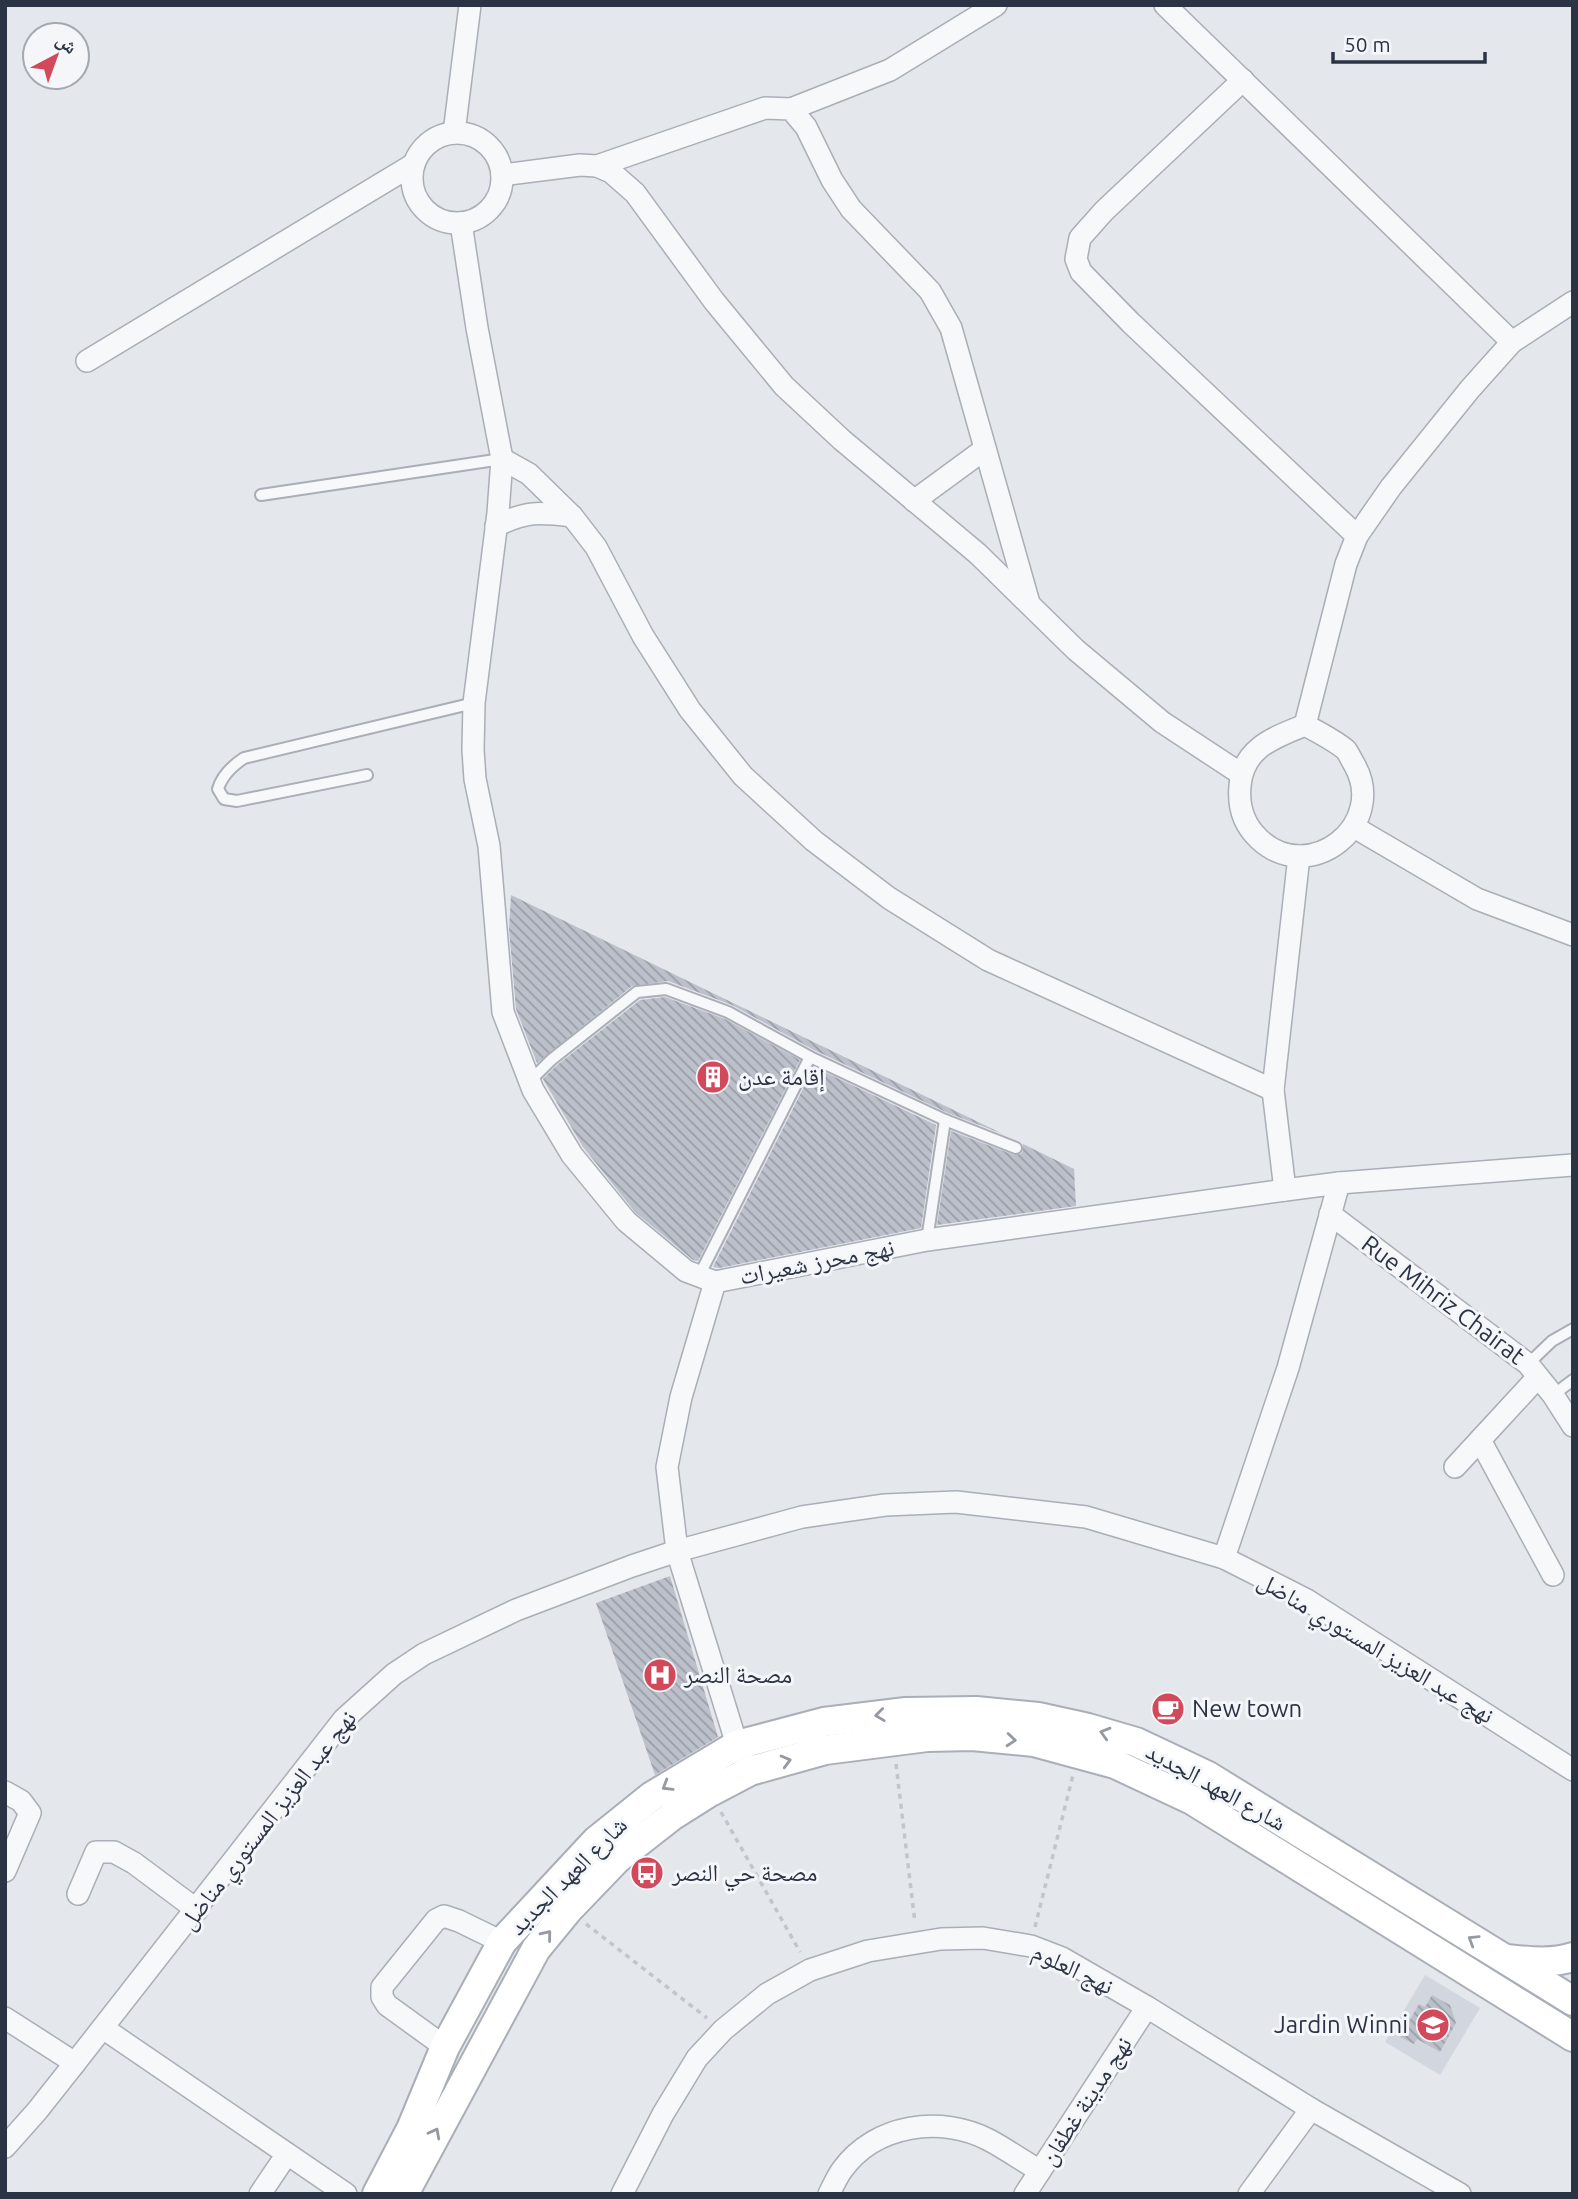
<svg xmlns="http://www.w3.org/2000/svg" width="1578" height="2199" font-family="Ubuntu,'Noto Naskh Arabic',sans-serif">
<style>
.built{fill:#d2d6de}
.building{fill:url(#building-back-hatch)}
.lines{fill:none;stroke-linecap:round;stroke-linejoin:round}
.service-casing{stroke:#a9aeb7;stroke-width:14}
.minor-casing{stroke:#a9aeb7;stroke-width:24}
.secondary-casing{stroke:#a9aeb7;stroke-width:32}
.path{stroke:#c2c5cb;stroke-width:3.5;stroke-dasharray:5 5;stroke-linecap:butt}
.service{stroke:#f7f8fa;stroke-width:10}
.minor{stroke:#f7f8fa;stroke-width:21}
.secondary{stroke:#fff;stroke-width:28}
.oneway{stroke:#959aa2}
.labels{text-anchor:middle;stroke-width:6;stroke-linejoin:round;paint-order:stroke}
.poi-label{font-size:24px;fill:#2b3445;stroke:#f4f6f9;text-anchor:start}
.street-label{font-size:24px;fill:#2b3445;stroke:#f4f6f9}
</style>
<defs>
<pattern id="building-back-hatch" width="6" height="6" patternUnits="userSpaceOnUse" patternTransform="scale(1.75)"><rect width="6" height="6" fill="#bbc0ca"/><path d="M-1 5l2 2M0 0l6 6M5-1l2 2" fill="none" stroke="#989da6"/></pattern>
</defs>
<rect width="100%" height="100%" fill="#e4e7ec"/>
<polygon class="built" points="1425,1975 1480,2008 1440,2075 1385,2042"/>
<g class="building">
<polygon points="511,895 1003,1134 948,1113 814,1050 732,1005 668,981 632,986 537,1063 516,1009 509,929"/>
<polygon points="665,997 725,1019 800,1060 698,1261 693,1260 635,1212 583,1147 543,1079 556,1066 640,1000"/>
<polygon points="814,1067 936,1125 921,1228 719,1268 713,1267"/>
<polygon points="951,1131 1014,1155 1021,1154 1023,1150 1023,1144 1074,1169 1076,1206 937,1225"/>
<polygon points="670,1576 718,1737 655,1775 596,1603"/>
<polygon points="1432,1995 1450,2005 1456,2023 1440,2052 1417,2039 1414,2044 1400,2037 1419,2004 1425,2007"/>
</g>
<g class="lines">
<defs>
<g id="service">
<polyline points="261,495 502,459"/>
<path d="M 367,775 L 237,801 L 224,799 L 218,789 C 222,775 232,766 244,758 L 474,703"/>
<polyline points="530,1081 551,1060 637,992 666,989 728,1012 810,1057 945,1120 1016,1148"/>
<polyline points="927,1240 945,1120"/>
<polyline points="699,1276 810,1057"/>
<polyline points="1528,1364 1552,1341 1573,1329"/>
<polyline points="1553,1395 1573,1380"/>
</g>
<g id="minor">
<polyline points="1165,5 1512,342"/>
<polyline points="1243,80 1104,211 1080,238 1076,259 1081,272 1131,323 1357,536"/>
<polyline points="791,109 890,70 996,5"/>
<polyline points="454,133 470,5"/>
<circle cx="457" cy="178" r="45"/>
<polyline points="597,166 611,172 635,193 714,301 784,386 842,440 978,554 1076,650 1162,722 1241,774"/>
<polyline points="502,175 580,165 597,166 765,108 791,109 806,127 832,180 851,209 930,291 951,328 1029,603"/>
<polyline points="461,223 477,328 502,459 498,513 474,703 473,750 475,779 489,846 503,1012 533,1090 572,1155 626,1221 686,1271 715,1282"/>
<polyline points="87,361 414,164"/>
<polyline points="502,459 529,474 572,516 596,547 643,636 690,710 743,776 814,841 889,898 988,960 1273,1090"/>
<polyline points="914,501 985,449"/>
<path d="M 496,526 C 526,511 539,512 572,516"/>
<polyline points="1305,725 1346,564 1357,536 1391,487 1470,389 1512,342 1573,302"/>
<path d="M 1305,725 C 1318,732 1334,740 1346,750 C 1349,754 1351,759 1354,764 C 1389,824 1310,887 1259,839 C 1244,825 1238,807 1240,786 C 1243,748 1273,738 1305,725 Z"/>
<polyline points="1354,827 1477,899 1573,935"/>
<polyline points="1285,1190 1273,1090 1299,856"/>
<polyline points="1330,1214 1528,1364 1553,1395 1573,1426"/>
<polyline points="1480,1440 1553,1575"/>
<polyline points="1455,1467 1538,1377"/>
<polyline points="1224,1558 1288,1368 1339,1183"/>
<polyline points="750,1771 737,1745 677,1551 667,1467 681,1397 715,1282 927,1240 1285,1190 1339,1183 1573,1165"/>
<polyline points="5,1792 21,1801 30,1813 5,1871"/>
<polyline points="78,1894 96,1852 114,1852 134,1863 197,1910"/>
<polyline points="5,2018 75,2063"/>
<polyline points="103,2028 346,2194"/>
<polyline points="445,2047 387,2005 382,1997 382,1987 436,1920 444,1916 459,1921 502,1942"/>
<polyline points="5,2147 37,2111 75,2063 344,1719 394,1674 424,1654 516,1610 632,1566 677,1551 802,1517 885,1505 956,1502 1086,1517 1224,1558 1307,1600 1573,1770"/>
<polyline points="260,2194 287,2154"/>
<polyline points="622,2194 663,2114 697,2058 723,2030 767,1994 810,1970 868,1951 941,1939 983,1938 1031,1946 1062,1958 1147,2007 1311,2109 1460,2194"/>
<path d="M 829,2194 C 833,2186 837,2177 842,2170 C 875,2124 941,2115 989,2140 C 1006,2149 1023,2161 1040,2171"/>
<polyline points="1025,2194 1147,2007"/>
<polyline points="1249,2194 1311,2109"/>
</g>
<g id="secondary">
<path d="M 1506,1959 C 1528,1961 1552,1964 1573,1957"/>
<polyline points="377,2194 411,2129 445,2047 502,1942 596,1841 652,1796 737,1745 824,1722 906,1712 976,1711 1038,1717 1088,1728 1136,1742 1208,1776 1573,2001"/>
<polyline points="404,2194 536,1949 568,1910 617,1859 672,1816 710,1792 750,1771 825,1750 927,1737 972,1736 1034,1742 1115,1764 1192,1800 1573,2037"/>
</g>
</defs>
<use href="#service" class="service-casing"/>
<use href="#minor" class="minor-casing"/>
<use href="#secondary" class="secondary-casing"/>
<g class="path">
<polyline points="896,1764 915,1923"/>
<polyline points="721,1812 800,1952"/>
<polyline points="586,1924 707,2018"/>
<polyline points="1035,1927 1073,1775"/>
</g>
<use href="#service" class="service"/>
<use href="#minor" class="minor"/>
<use href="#secondary" class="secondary"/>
</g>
<defs><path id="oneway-chevron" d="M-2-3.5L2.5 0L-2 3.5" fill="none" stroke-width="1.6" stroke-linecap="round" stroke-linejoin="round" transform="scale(1.75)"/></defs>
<g class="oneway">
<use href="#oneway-chevron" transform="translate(880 1715) rotate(173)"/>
<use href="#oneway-chevron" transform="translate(1105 1733) rotate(-164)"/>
<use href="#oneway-chevron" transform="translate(1011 1740) rotate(5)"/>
<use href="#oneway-chevron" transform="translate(786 1761) rotate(-15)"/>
<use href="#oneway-chevron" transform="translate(667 1786) rotate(149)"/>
<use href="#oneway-chevron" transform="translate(547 1935) rotate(-51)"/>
<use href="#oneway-chevron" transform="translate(1473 1940) rotate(-148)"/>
<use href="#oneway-chevron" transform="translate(435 2133) rotate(-62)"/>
</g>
<defs>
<symbol id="building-disc" viewBox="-11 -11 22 22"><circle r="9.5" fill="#d1495b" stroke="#f4f6f9"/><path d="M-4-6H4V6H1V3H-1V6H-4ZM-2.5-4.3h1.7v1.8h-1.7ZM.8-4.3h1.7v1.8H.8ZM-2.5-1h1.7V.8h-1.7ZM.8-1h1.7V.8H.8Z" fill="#fff"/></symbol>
<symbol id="hospital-disc" viewBox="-11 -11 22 22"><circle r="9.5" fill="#d1495b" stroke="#f4f6f9"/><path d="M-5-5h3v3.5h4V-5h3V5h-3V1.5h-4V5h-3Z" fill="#fff"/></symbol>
<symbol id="cafe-disc" viewBox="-11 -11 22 22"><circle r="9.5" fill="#d1495b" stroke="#f4f6f9"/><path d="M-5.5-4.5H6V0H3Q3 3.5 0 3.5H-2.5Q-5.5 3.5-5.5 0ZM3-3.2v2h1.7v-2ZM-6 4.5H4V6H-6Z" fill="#fff"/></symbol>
<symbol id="bus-disc" viewBox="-11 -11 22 22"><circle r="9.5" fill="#d1495b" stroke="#f4f6f9"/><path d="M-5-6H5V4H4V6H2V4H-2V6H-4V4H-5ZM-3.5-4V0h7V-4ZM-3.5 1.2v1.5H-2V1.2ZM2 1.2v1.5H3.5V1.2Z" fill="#fff"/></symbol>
<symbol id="school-disc" viewBox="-11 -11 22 22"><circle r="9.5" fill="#d1495b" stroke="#f4f6f9"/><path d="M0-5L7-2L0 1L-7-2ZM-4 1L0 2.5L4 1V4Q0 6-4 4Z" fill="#fff"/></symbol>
</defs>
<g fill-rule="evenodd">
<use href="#building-disc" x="694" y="1058" width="38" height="38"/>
<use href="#hospital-disc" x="641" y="1656" width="38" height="38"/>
<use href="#cafe-disc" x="1149" y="1690" width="38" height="38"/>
<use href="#bus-disc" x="628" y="1854" width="38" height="38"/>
<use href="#school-disc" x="1414" y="2006" width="38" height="38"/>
</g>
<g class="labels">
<g class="poi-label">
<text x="738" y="1085">إقامة عدن</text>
<text x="684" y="1683">مصحة النصر</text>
<text x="1192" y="1717">New town</text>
<text x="672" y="1881">مصحة حي النصر</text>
<text x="1408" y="2033" text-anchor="end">Jardin Winni</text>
</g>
<g class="street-label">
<text transform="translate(817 1262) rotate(-11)" y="8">نهج محرز شعيرات</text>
<text transform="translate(1443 1300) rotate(37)" y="8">Rue Mihriz Chairat</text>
<text transform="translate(1376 1648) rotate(31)" y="8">نهج عبد العزيز المستوري مناضل</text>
<text transform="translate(1216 1787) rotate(29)" y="8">شارع العهد الجديد</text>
<text transform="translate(268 1820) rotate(-52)" y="8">نهج عبد العزيز المستوري مناضل</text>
<text transform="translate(568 1876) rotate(-45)" y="8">شارع العهد الجديد</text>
<text transform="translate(1073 1969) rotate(26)" y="8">نهج العلوم</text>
<text transform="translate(1086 2101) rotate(-57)" y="8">نهج مدينة غطفان</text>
</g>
</g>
<rect width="1578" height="2199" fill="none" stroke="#2b3445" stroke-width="14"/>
<g transform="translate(56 56) rotate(41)"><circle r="33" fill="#f4f6f9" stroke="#a4a8b1" stroke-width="2"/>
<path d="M0-5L12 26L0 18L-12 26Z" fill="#d1495b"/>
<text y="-10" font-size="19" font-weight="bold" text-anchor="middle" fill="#2b3445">ش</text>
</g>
<path d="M1333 52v10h152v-10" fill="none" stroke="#2b3445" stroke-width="3.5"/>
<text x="1344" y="52" font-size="21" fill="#2b3445" stroke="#f4f6f9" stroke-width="5" paint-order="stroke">50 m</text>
</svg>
